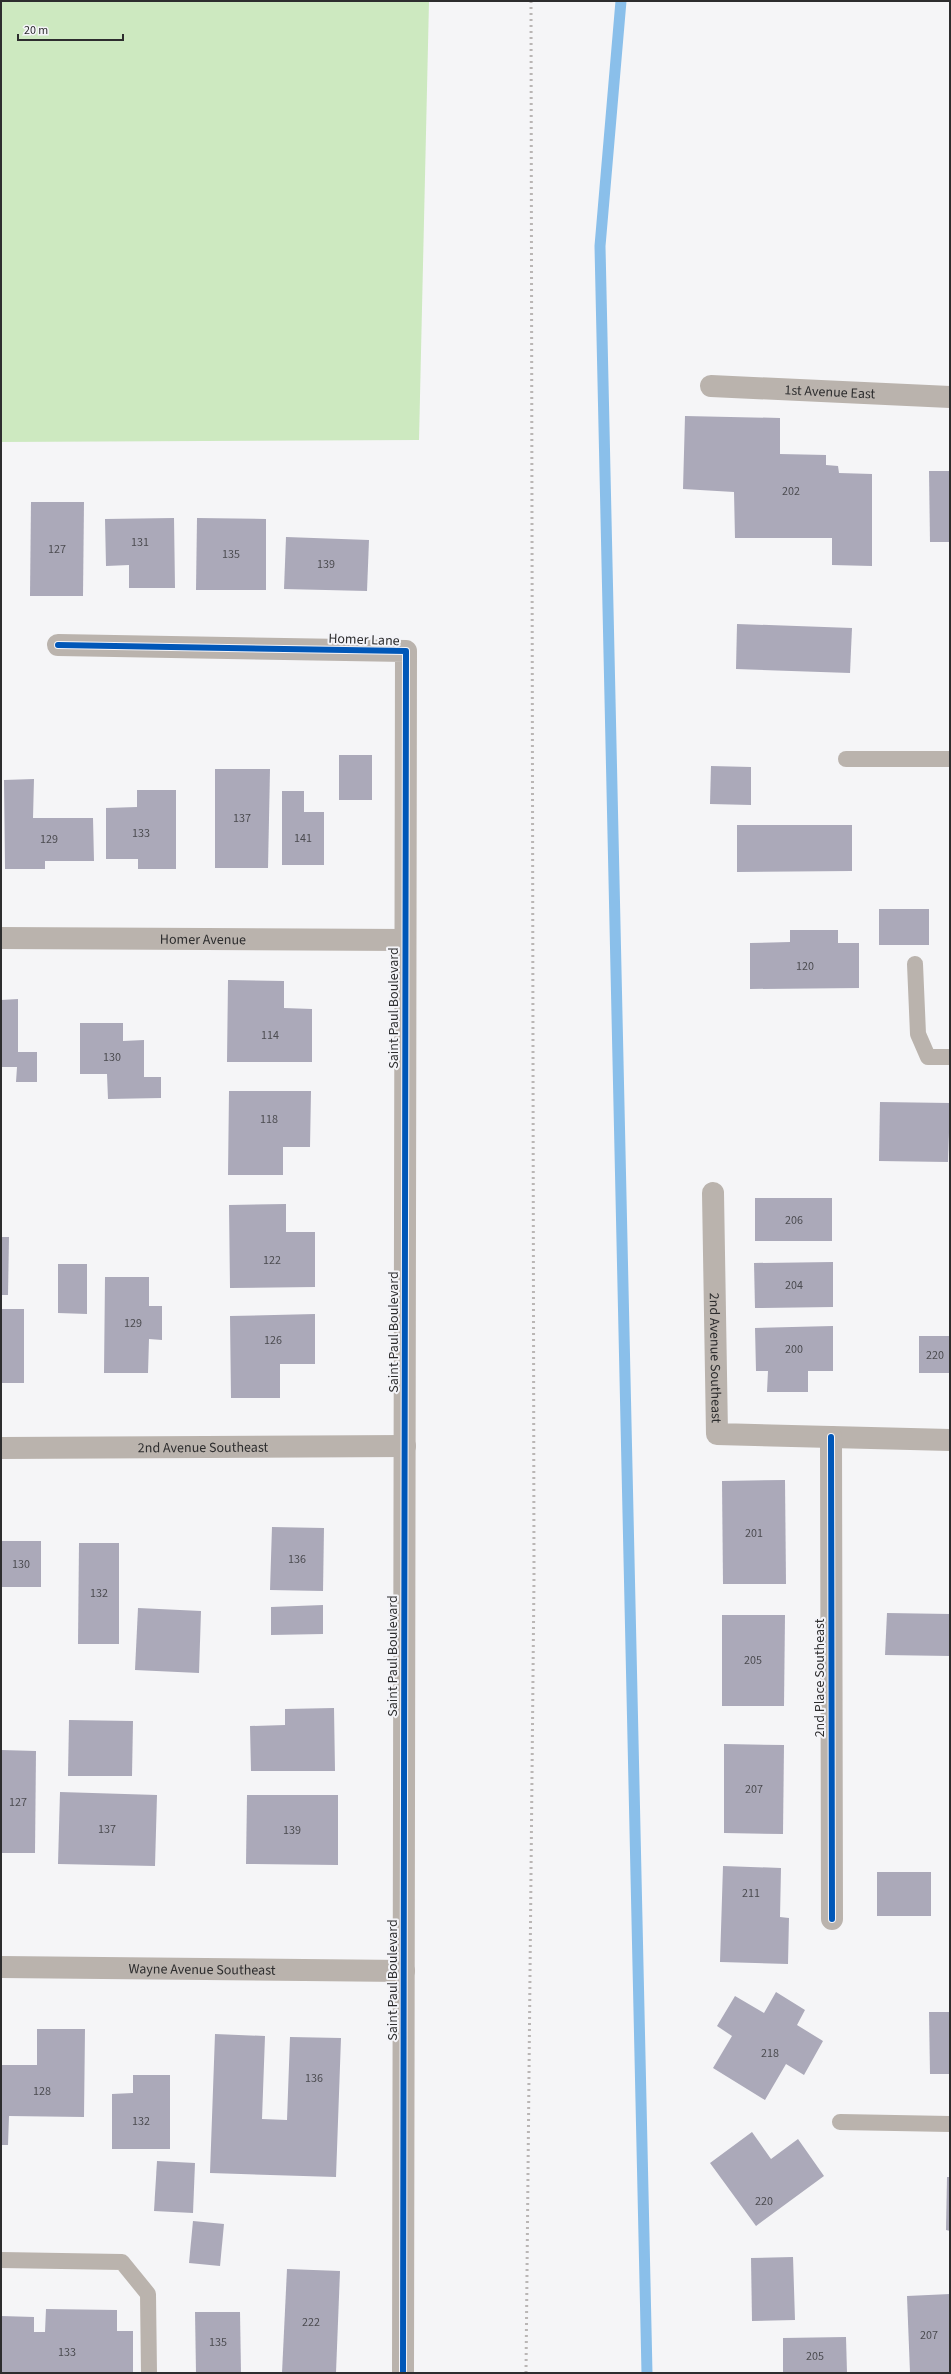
<svg xmlns="http://www.w3.org/2000/svg" width="951" height="2374" font-family="'Source Sans 3',sans-serif">
<style>
.green{fill:#cde9c0}
.lines{fill:none;stroke-linecap:round;stroke-linejoin:round}
.stream{stroke:#8abfea;stroke-width:11}
.building{fill:#aba9b9}
.lane{stroke:#bab3ad;stroke-width:16}
.street{stroke:#bab3ad;stroke-width:22}
.rail{stroke:#bab6b5;stroke-width:3;stroke-dasharray:2 4;stroke-linecap:butt}
.cycleway-casing{stroke:#f4f4f8;stroke-width:8}
.cycleway{stroke:#0057b8;stroke-width:6}
.labels{text-anchor:middle;stroke-width:4;stroke-linejoin:round;paint-order:stroke}
.number-label{font-size:12px;fill:#4c4c51}
.street-label{font-size:14px;fill:#2d2d2e;stroke:#f4f4f8}
</style>
<rect width="100%" height="100%" fill="#f5f5f7"/>
<polygon class="green" points="1,1 429,1 419,440 1,442"/>
<g class="lines">
<polyline class="stream" points="621,1 600,246 647,2373"/>
</g>
<g class="building">
<polygon points="685,416 780,418 780,454 826,455 826,465 838,466 839,473 872,474 872,566 832,565 832,538 735,538 734,492 683,489"/>
<polygon points="929,471 950,471 950,542 930,542"/>
<polygon points="31,502 84,502 83,596 30,596"/>
<polygon points="174,518 175,588 129,588 129,565 106,566 105,519"/>
<polygon points="197,518 266,519 266,590 196,590"/>
<polygon points="286,537 369,540 367,591 284,589"/>
<polygon points="737,624 852,628 850,673 736,669"/>
<rect x="339" y="755" width="33" height="45"/>
<polygon points="711,766 751,767 751,805 710,804"/>
<polygon points="215,769 270,769 268,868 215,868"/>
<polygon points="34,779 33,818 93,818 94,861 45,861 45,869 5,869 4,780"/>
<polygon points="137,790 176,790 176,869 138,869 138,859 106,859 106,808 137,807"/>
<polygon points="282,791 304,791 304,812 324,812 324,865 282,865"/>
<polygon points="737,825 852,825 852,871 737,872"/>
<rect x="879" y="909" width="50" height="36"/>
<polygon points="790,930 838,930 838,943 859,943 859,988 750,989 750,943 790,942"/>
<polygon points="228,980 284,981 284,1008 312,1009 312,1062 227,1062"/>
<polygon points="18,999 18,1052 37,1052 37,1082 16,1082 17,1067 1,1067 1,1000"/>
<polygon points="80,1023 123,1023 123,1041 144,1040 144,1077 161,1077 161,1098 108,1099 107,1074 80,1074"/>
<polygon points="229,1091 311,1091 310,1147 283,1147 283,1175 228,1175"/>
<polygon points="880,1102 950,1103 948,1162 879,1161"/>
<rect x="755" y="1198" width="77" height="43"/>
<polygon points="286,1204 286,1232 315,1232 315,1287 230,1288 229,1205"/>
<polygon points="1,1237 9,1237 8,1295 1,1295"/>
<polygon points="833,1262 833,1307 755,1308 754,1263"/>
<polygon points="58,1264 87,1264 87,1314 58,1313"/>
<polygon points="105,1277 149,1277 149,1306 162,1306 162,1340 149,1339 148,1373 104,1373"/>
<rect x="1" y="1309" width="23" height="74"/>
<polygon points="315,1314 315,1364 280,1364 280,1398 231,1398 230,1316"/>
<polygon points="833,1326 833,1371 808,1371 808,1392 767,1392 768,1371 756,1371 755,1328"/>
<rect x="919" y="1336" width="31" height="37"/>
<polygon points="785,1480 786,1584 723,1584 722,1481"/>
<polygon points="272,1527 324,1528 323,1591 270,1590"/>
<rect x="1" y="1541" width="40" height="46"/>
<polygon points="79,1543 119,1543 119,1644 78,1644"/>
<polygon points="323,1605 323,1634 271,1635 271,1607"/>
<polygon points="138,1608 201,1611 199,1673 135,1670"/>
<polygon points="887,1613 950,1614 950,1656 885,1655"/>
<polygon points="722,1615 785,1615 784,1706 722,1706"/>
<polygon points="334,1708 335,1771 251,1771 250,1726 285,1725 285,1709"/>
<polygon points="69,1720 133,1721 132,1776 68,1776"/>
<polygon points="724,1744 784,1745 783,1834 724,1833"/>
<polygon points="1,1750 36,1751 35,1853 1,1853"/>
<polygon points="60,1792 157,1795 155,1866 58,1864"/>
<polygon points="247,1795 338,1795 338,1865 246,1864"/>
<polygon points="723,1866 781,1868 780,1917 789,1918 788,1964 720,1962"/>
<rect x="877" y="1872" width="54" height="44"/>
<polygon points="776,1992 805,2010 797,2025 823,2041 804,2075 786,2064 765,2100 713,2068 732,2036 717,2026 735,1996 764,2013"/>
<polygon points="929,2012 950,2012 950,2074 930,2074"/>
<polygon points="37,2029 85,2029 84,2117 9,2116 8,2145 1,2145 1,2065 37,2065"/>
<polygon points="215,2034 265,2036 262,2119 287,2120 290,2037 341,2038 336,2177 210,2173"/>
<polygon points="133,2075 170,2075 170,2149 112,2149 112,2094 133,2093"/>
<polygon points="752,2132 771,2159 798,2139 824,2176 756,2226 710,2163"/>
<polygon points="157,2161 195,2163 193,2213 154,2211"/>
<polygon points="947,2177 950,2177 950,2231 946,2230"/>
<polygon points="193,2221 224,2224 220,2266 189,2263"/>
<polygon points="793,2257 795,2320 752,2321 751,2258"/>
<polygon points="287,2269 340,2271 336,2373 282,2373"/>
<polygon points="950,2294 950,2373 910,2373 907,2296"/>
<polygon points="46,2309 117,2310 117,2331 133,2331 133,2373 1,2373 1,2316 34,2317 34,2332 45,2332"/>
<polygon points="195,2312 240,2312 241,2373 196,2373"/>
<polygon points="846,2337 847,2373 783,2373 783,2338"/>
</g>
<g class="lines">
<g class="lane">
<polyline points="846,759 950,759"/>
<polyline points="915,964 918,1034 928,1057 950,1057"/>
<polyline points="840,2122 950,2124"/>
<polyline points="1,2260 122,2262 148,2294 149,2373"/>
</g>
<g class="street">
<path id="s1" d="M 711,386 L 950,397"/>
<polyline points="58,645 406,651 403,2373"/>
<path id="s2" d="M 1,938 L 405,940"/>
<path id="s3" d="M 713,1193 L 717,1434 L 950,1440"/>
<polyline points="831,1437 832,1919"/>
<path id="s4" d="M 1,1448 L 405,1446"/>
<path id="s5" d="M 1,1967 L 404,1971"/>
</g>
<polyline class="rail" points="526,2373 534,1577 531,1"/>
<defs>
<g id="cycleway">
<polyline points="58,645 406,651 403,2373"/>
<polyline points="831,1437 832,1919"/>
</g>
</defs>
<use href="#cycleway" class="cycleway-casing"/>
<use href="#cycleway" class="cycleway"/>
</g>
<g class="labels">
<g class="number-label">
<text x="791" y="495">202</text>
<text x="140" y="546">131</text>
<text x="57" y="553">127</text>
<text x="231" y="558">135</text>
<text x="326" y="568">139</text>
<text x="242" y="822">137</text>
<text x="141" y="837">133</text>
<text x="303" y="842">141</text>
<text x="49" y="843">129</text>
<text x="805" y="970">120</text>
<text x="270" y="1039">114</text>
<text x="112" y="1061">130</text>
<text x="269" y="1123">118</text>
<text x="794" y="1224">206</text>
<text x="272" y="1264">122</text>
<text x="794" y="1289">204</text>
<text x="133" y="1327">129</text>
<text x="273" y="1344">126</text>
<text x="794" y="1353">200</text>
<text x="935" y="1359">220</text>
<text x="754" y="1537">201</text>
<text x="297" y="1563">136</text>
<text x="21" y="1568">130</text>
<text x="99" y="1597">132</text>
<text x="753" y="1664">205</text>
<text x="754" y="1793">207</text>
<text x="18" y="1806">127</text>
<text x="107" y="1833">137</text>
<text x="292" y="1834">139</text>
<text x="751" y="1897">211</text>
<text x="770" y="2057">218</text>
<text x="314" y="2082">136</text>
<text x="42" y="2095">128</text>
<text x="141" y="2125">132</text>
<text x="764" y="2205">220</text>
<text x="311" y="2326">222</text>
<text x="929" y="2339">207</text>
<text x="218" y="2346">135</text>
<text x="67" y="2356">133</text>
<text x="815" y="2360">205</text>
</g>
<g class="street-label">
<text dy="5" stroke="none"><textPath href="#s1" startOffset="119">1st Avenue East</textPath></text>
<text transform="translate(364 639) rotate(2)" y="5">Homer Lane</text>
<text dy="5" stroke="none"><textPath href="#s2" startOffset="202">Homer Avenue</textPath></text>
<text transform="translate(393 1008) rotate(-90)" y="5">Saint Paul Boulevard</text>
<text transform="translate(393 1332) rotate(-90)" y="5">Saint Paul Boulevard</text>
<text dy="5" stroke="none"><textPath href="#s3" startOffset="165">2nd Avenue Southeast</textPath></text>
<text dy="5" stroke="none"><textPath href="#s4" startOffset="202">2nd Avenue Southeast</textPath></text>
<text transform="translate(392 1656) rotate(-90)" y="5">Saint Paul Boulevard</text>
<text transform="translate(819 1678) rotate(-90)" y="5">2nd Place Southeast</text>
<text dy="5" stroke="none"><textPath href="#s5" startOffset="201">Wayne Avenue Southeast</textPath></text>
<text transform="translate(392 1980) rotate(-90)" y="5">Saint Paul Boulevard</text>
</g>
</g>
<rect width="951" height="2374" fill="none" stroke="#2d2d2e" stroke-width="4"/>
<path d="M18 34v6h105v-6" fill="none" stroke="#2d2d2e" stroke-width="2"/>
<text x="24" y="34" font-size="12" fill="#2d2d2e" stroke="#f4f4f8" stroke-width="3" paint-order="stroke">20 m</text>
</svg>
